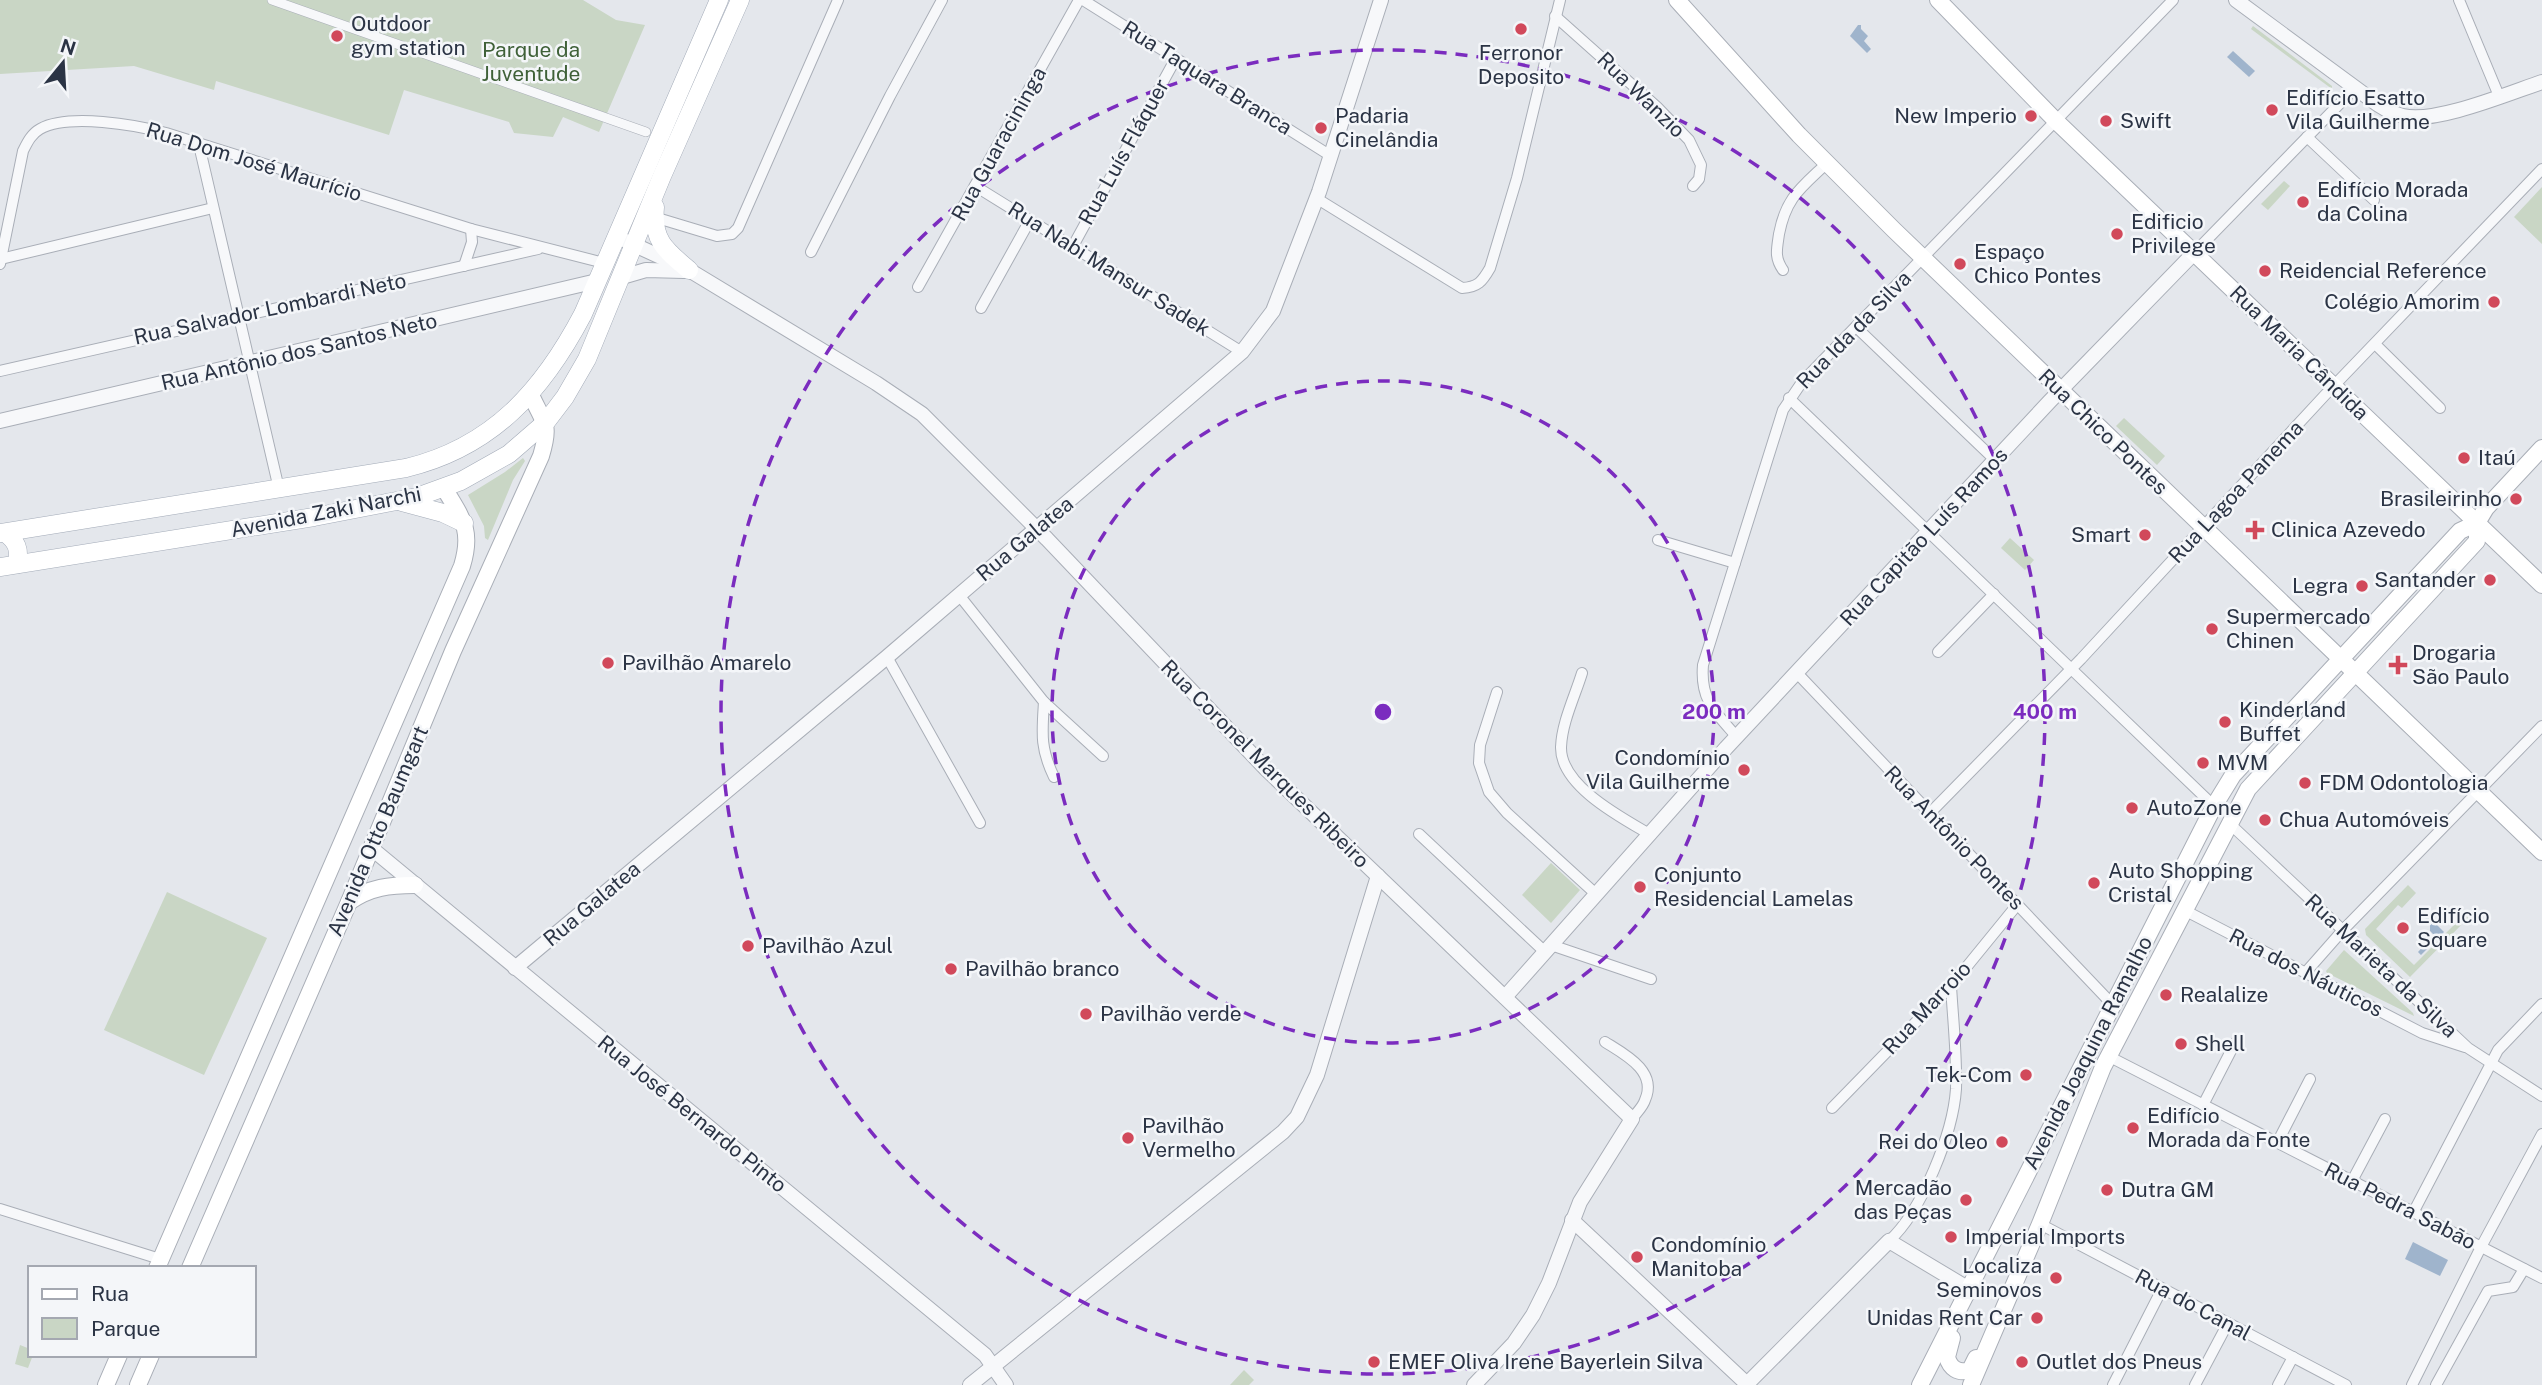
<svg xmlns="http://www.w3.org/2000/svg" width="2542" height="1385" font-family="'Public Sans',sans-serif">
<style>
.green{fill:#c9d6c5}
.water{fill:#9fb4cc}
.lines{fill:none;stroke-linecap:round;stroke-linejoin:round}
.pedestrian-casing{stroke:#a9aeb7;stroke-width:10}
.minor-casing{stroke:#a9aeb7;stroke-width:12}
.tertiary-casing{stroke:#a9aeb7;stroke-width:16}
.secondary-casing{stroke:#a9aeb7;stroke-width:18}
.primary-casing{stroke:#a3abb8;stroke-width:19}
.pedestrian{stroke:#f7f8fa;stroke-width:9}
.minor{stroke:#f7f8fa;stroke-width:10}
.tertiary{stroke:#f7f8fa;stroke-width:14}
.secondary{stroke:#fff;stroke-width:16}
.primary{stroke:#fff;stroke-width:18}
.ring{fill:none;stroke:#7b2cbf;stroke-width:3.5;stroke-dasharray:12 9}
.poi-dot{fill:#d1495b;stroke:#f4f6f9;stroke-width:2.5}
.labels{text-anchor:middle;stroke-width:5;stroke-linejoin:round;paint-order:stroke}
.poi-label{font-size:21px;fill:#2b3445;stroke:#f4f6f9;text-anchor:start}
.park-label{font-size:21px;fill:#3f6138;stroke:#f4f6f9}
.street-label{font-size:21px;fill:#2b3445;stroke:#f4f6f9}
.centre{fill:#7b2cbf;stroke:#f4f6f9;stroke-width:3.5}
.ring-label{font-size:21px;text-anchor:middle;font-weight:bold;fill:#7b2cbf;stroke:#f4f6f9;stroke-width:5;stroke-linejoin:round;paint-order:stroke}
</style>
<rect width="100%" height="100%" fill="#e4e7ec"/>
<g class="green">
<polygon points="0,0 583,0 616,20 645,25 599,132 563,117 553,137 514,133 509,122 404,90 389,135 216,81 214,90 134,66 0,74"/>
<polygon points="2253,26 2332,86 2332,89 2251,29"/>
<polygon points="2284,181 2290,186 2268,210 2261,204"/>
<polygon points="2542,187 2542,244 2514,217"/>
<polygon points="2124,418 2165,456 2157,465 2116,426"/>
<polygon points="523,458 525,461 513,480 488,540 485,538 484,526 468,495 505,472"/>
<polygon points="2010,538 2034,560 2025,570 2001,548"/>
<polygon points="1551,863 1580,890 1551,923 1522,895"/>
<polygon points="2408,885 2416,893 2402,908 2398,905 2376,929 2414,965 2465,914 2468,918 2410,977 2366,935 2365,929"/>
<polygon points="167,892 267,938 204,1075 104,1030"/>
<polygon points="2344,950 2413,1013 2414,1016 2327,973 2326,971"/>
<polygon points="20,1345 30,1349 30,1355 33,1355 28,1368 15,1364"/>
<polygon points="1244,1370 1254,1380 1249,1385 1230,1385"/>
</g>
<g class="water">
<polygon points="1858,25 1861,25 1861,29 1868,36 1864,41 1871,49 1867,53 1850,36"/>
<polygon points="2233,51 2255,71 2249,77 2227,57"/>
<polygon points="2428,916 2444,932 2421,955 2418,952 2434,935 2430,931 2430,925 2424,920"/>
<polygon points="2413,1242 2448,1260 2440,1276 2405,1259"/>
</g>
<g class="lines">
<defs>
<polyline id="pedestrian" points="272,0 646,132"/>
<g id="minor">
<polyline points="1083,0 1331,156"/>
<polyline points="2459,0 2499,96"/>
<polyline points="1555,16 1657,107 1689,140 1701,165 1699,179 1693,186"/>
<polyline points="2307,137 2374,200"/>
<polyline points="199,145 279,489"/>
<polyline points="975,186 1242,352"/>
<path d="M 1316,198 L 1462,288 C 1478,287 1482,282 1490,268 L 1517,178 L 1560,0"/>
<polyline points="654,217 717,236 732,234 738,228 838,0"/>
<polyline points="1073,246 1176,58"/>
<polyline points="811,252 890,96 942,0"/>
<polyline points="2194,253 2355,88"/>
<polyline points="1,259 213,208"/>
<path d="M 0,264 L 23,151 C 27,143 31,134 40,129 C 69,113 136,125 166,133 L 471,229 L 604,263"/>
<polyline points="464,266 472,242 471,229"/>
<path d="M 1783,270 C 1774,257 1777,249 1779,234 C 1786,197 1801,188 1827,163"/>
<polyline points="918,287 1079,0"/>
<polyline points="981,308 1030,220"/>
<polyline points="1856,327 1995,460"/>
<polyline points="2375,344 2440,408"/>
<polyline points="0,371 538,249"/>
<polyline points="1789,398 2214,806"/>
<polyline points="1658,540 1735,563"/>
<path d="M 959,595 L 1044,702 C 1042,733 1040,748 1054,777"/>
<polyline points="1938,652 1994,594"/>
<polyline points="887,657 980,823"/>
<polyline points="1796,672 2112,1004"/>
<path d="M 1582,673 C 1575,696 1562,722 1561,747 C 1560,786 1622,818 1651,835"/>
<polyline points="1497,692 1480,745 1479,763 1489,792 1507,813 1597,895"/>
<polyline points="1044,702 1103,756"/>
<path d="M 1737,737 C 1715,712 1700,700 1703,665 L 1783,410 L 1802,382 L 2173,0"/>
<polyline points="1930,813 2081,659 2325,395 2542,169"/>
<polyline points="2229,823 2468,1048 2542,1096"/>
<polyline points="1419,834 1545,952"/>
<polyline points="2184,910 2422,1033 2465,1047"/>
<polyline points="1551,945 1651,979"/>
<polyline points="2306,972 2343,930 2542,726"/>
<path d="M 1605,1042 C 1624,1054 1658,1071 1645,1100 C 1643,1107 1636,1113 1632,1119"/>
<polyline points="2108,1056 2542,1278"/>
<polyline points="2203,1105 2235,1043"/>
<polyline points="1832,1108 1951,986 2017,905"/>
<polyline points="2277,1143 2310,1079"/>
<polyline points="2352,1181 2385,1119"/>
<polyline points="0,1209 160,1259"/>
<polyline points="2413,1213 2498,1050 2542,1004"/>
<polyline points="2040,1224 2346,1385"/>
<path d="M 1889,1241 C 1922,1211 1953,1133 1956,1089 C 1957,1055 1953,1020 1951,986"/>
<polyline points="2113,1385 2162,1289"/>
<polyline points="2195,1385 2228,1323"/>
<polyline points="2278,1385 2293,1357"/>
<polyline points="2412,1385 2481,1247 2542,1134"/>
<polyline points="2436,1385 2488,1291 2513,1287 2524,1269"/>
</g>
<g id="tertiary">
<path d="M 2236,0 L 2369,98 C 2379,106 2390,113 2403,116 C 2435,124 2509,93 2542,82"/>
<polyline points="626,241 689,270 876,383 922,414 1047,539 1266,769 1632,1119 1580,1202 1549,1283 1533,1315 1514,1343 1474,1385"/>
<polyline points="622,277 646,270 684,271"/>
<polyline points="0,421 597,281"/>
<polyline points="371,848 985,1355 1006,1385"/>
<polyline points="515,968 887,657 1242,352 1273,311 1319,192 1381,0"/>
<polyline points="1505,997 1726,748 2050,401 2194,253"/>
<polyline points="1572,1220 1747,1384"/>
<polyline points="970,1385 1283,1132 1297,1117 1317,1075 1378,876"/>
<polyline points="1746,1385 1889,1241 1969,1289"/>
</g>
<g id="secondary">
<polyline points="1677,0 1799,135 1894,230 2542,852"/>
<polyline points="1938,0 2056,121 2542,585"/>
<path d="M 349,902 C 370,887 390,885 415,885"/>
<path d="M 157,1268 L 462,566 C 473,530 462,518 444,488"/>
<path d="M 190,1268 L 349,902 L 453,651 L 541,456 C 551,423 544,424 531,395"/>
<path d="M 1952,1338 L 1947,1357 C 1950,1368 1958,1374 1970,1370 L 1976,1358"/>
<polyline points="106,1385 119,1355"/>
<polyline points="138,1385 151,1355"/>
<polyline points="1920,1385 2214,806 2233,775 2460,531 2477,523"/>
<polyline points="1971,1385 2040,1224 2103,1067 2248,789 2477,541 2477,523 2486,508 2542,448"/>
</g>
<g id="primary">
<path d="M 655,207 C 652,240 665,250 689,270"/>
<polyline points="402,502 443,513 464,523"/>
<path d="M 0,533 L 406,468 C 493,447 543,390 583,314 L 719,0"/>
<path d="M 5,533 C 17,541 20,550 17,564"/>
<polyline points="0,567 314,517 417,497 461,481 509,454 546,422 565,397 587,359 662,176 740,0"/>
</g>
</defs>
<use href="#pedestrian" class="pedestrian-casing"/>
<use href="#minor" class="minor-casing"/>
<use href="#tertiary" class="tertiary-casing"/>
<use href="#secondary" class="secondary-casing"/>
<use href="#primary" class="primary-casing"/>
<use href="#pedestrian" class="pedestrian"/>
<use href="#minor" class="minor"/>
<use href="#tertiary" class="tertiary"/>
<use href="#secondary" class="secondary"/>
<use href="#primary" class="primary"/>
</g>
<g class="ring">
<circle cx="1383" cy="712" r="331"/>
<circle cx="1383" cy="712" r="662"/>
</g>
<g class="poi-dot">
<circle cx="1521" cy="29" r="7"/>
<circle cx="337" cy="36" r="7"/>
<circle cx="2272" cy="110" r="7"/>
<circle cx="2031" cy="116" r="7"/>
<circle cx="2106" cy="121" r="7"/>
<circle cx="1321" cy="128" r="7"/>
<circle cx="2303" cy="202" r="7"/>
<circle cx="2117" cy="234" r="7"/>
<circle cx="1960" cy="264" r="7"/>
<circle cx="2265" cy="271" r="7"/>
<circle cx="2494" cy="302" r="7"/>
<circle cx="2464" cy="458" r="7"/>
<circle cx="2516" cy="499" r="7"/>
<path d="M2251.5 519.5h7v7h7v7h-7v7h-7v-7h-7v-7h7z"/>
<circle cx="2145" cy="535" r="7"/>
<circle cx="2490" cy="580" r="7"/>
<circle cx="2362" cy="586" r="7"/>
<circle cx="2212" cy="629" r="7"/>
<circle cx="608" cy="663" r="7"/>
<path d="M2394.5 654.5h7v7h7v7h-7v7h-7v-7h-7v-7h7z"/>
<circle cx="2225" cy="722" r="7"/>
<circle cx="2203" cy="763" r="7"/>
<circle cx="1744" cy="770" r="7"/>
<circle cx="2305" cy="783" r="7"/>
<circle cx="2132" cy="808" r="7"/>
<circle cx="2265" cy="820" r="7"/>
<circle cx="2094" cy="883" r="7"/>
<circle cx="1640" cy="887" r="7"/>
<circle cx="2403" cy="928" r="7"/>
<circle cx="748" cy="946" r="7"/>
<circle cx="951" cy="969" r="7"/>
<circle cx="2166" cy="995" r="7"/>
<circle cx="1086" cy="1014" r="7"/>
<circle cx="2181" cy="1044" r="7"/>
<circle cx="2026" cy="1075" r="7"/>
<circle cx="2133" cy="1128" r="7"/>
<circle cx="1128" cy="1138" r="7"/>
<circle cx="2002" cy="1142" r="7"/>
<circle cx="2107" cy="1190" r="7"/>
<circle cx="1966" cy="1200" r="7"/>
<circle cx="1951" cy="1237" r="7"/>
<circle cx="1637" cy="1257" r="7"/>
<circle cx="2056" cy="1278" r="7"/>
<circle cx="2037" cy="1318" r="7"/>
<circle cx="1374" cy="1362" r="7"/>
<circle cx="2022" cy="1362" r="7"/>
</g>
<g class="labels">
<g class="poi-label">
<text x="351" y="31">Outdoor<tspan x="351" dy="24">gym station</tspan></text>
<text x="1521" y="60" text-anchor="middle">Ferronor<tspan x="1521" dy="24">Deposito</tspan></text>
<text x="2286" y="105">Edifício Esatto<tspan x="2286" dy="24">Vila Guilherme</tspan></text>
<text x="1335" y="123">Padaria<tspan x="1335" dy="24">Cinelândia</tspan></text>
<text x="2017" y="123" text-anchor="end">New Imperio</text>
<text x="2120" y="128">Swift</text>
<text x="2317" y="197">Edifício Morada<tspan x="2317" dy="24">da Colina</tspan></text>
<text x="2131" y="229">Edificio<tspan x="2131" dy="24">Privilege</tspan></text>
<text x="1974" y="259">Espaço<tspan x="1974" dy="24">Chico Pontes</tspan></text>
<text x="2279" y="278">Reidencial Reference</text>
<text x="2480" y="309" text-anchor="end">Colégio Amorim</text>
<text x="2478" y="465">Itaú</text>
<text x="2502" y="506" text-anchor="end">Brasileirinho</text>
<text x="2271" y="537">Clinica Azevedo</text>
<text x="2131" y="542" text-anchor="end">Smart</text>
<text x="2476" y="587" text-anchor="end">Santander</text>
<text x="2348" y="593" text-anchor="end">Legra</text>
<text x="2226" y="624">Supermercado<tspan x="2226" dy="24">Chinen</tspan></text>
<text x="2412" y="660">Drogaria<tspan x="2412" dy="24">São Paulo</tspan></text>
<text x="622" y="670">Pavilhão Amarelo</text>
<text x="2239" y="717">Kinderland<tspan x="2239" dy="24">Buffet</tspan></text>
<text x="1730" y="765" text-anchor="end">Condomínio<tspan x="1730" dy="24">Vila Guilherme</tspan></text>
<text x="2217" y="770">MVM</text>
<text x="2319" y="790">FDM Odontologia</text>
<text x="2146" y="815">AutoZone</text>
<text x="2279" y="827">Chua Automóveis</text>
<text x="2108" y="878">Auto Shopping<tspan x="2108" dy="24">Cristal</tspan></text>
<text x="1654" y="882">Conjunto<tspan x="1654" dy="24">Residencial Lamelas</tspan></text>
<text x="2417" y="923">Edifício<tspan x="2417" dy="24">Square</tspan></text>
<text x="762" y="953">Pavilhão Azul</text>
<text x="965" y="976">Pavilhão branco</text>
<text x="2180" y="1002">Realalize</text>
<text x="1100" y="1021">Pavilhão verde</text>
<text x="2195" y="1051">Shell</text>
<text x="2012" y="1082" text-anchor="end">Tek-Com</text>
<text x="2147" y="1123">Edifício<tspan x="2147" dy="24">Morada da Fonte</tspan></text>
<text x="1142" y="1133">Pavilhão<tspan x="1142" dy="24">Vermelho</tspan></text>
<text x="1988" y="1149" text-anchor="end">Rei do Oleo</text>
<text x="1952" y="1195" text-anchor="end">Mercadão<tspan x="1952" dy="24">das Peças</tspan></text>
<text x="2121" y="1197">Dutra GM</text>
<text x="1965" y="1244">Imperial Imports</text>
<text x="1651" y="1252">Condomínio<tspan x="1651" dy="24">Manitoba</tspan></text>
<text x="2042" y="1273" text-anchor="end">Localiza<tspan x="2042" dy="24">Seminovos</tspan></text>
<text x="2023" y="1325" text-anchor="end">Unidas Rent Car</text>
<text x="1388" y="1369">EMEF Oliva Irene Bayerlein Silva</text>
<text x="2036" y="1369">Outlet dos Pneus</text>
</g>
<g class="park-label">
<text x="531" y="57">Parque da<tspan x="531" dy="24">Juventude</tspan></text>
</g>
<g class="street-label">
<text transform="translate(1207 78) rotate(32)" y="7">Rua Taquara Branca</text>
<text transform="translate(1641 95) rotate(44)" y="7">Rua Wanzio</text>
<text transform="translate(999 144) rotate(-61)" y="7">Rua Guaracininga</text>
<text transform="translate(1124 152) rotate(-61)" y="7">Rua Luís Fláquer</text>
<text transform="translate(254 162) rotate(17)" y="7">Rua Dom José Maurício</text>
<text transform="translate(1109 269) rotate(32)" y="7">Rua Nabi Mansur Sadek</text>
<text transform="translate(270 309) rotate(-12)" y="7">Rua Salvador Lombardi Neto</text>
<text transform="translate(1854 330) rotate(-46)" y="7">Rua Ida da Silva</text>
<text transform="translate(299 352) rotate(-13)" y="7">Rua Antônio dos Santos Neto</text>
<text transform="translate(2299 353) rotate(44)" y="7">Rua Maria Cândida</text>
<text transform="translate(2103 432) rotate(44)" y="7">Rua Chico Pontes</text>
<text transform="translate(2236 492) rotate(-47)" y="7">Rua Lagoa Panema</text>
<text transform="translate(326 512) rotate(-11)" y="7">Avenida Zaki Narchi</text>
<text transform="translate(1924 537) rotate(-47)" y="7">Rua Capitão Luís Ramos</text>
<text transform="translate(1025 539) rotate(-40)" y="7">Rua Galatea</text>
<text transform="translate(1265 764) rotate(45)" y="7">Rua Coronel Marques Ribeiro</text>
<text transform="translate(378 831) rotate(-67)" y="7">Avenida Otto Baumgart</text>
<text transform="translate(1954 838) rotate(46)" y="7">Rua Antônio Pontes</text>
<text transform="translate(592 904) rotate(-40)" y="7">Rua Galatea</text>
<text transform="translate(2381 966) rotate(43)" y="7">Rua Marieta da Silva</text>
<text transform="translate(2306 973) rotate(27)" y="7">Rua dos Náuticos</text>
<text transform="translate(1927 1008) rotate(-47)" y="7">Rua Marroio</text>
<text transform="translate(2088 1053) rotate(-63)" y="7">Avenida Joaquina Ramalho</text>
<text transform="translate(692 1114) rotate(39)" y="7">Rua José Bernardo Pinto</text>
<text transform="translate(2400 1206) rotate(27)" y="7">Rua Pedra Sabão</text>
<text transform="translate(2193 1305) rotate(28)" y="7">Rua do Canal</text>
</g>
</g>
<circle cx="1383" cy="712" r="10" class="centre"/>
<g class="ring-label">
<text x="1714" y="719">200 m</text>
<text x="2045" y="719">400 m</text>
</g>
<rect x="28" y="1266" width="228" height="91" fill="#f4f6f9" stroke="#a4a8b1" stroke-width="2"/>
<rect x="42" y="1289" width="35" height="10" fill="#ffffff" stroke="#a4a8b1" stroke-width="2"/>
<text x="91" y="1301" font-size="21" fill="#2b3445">Rua</text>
<rect x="42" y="1318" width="35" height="21" fill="#c9d6c5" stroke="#a4a8b1" stroke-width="2"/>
<text x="91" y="1336" font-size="21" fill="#2b3445">Parque</text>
<g transform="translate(63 63) rotate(18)" stroke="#f4f6f9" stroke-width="5" paint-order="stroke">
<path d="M0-5L12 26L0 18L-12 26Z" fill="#2b3445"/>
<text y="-10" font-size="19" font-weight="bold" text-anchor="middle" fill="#2b3445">N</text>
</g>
</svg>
